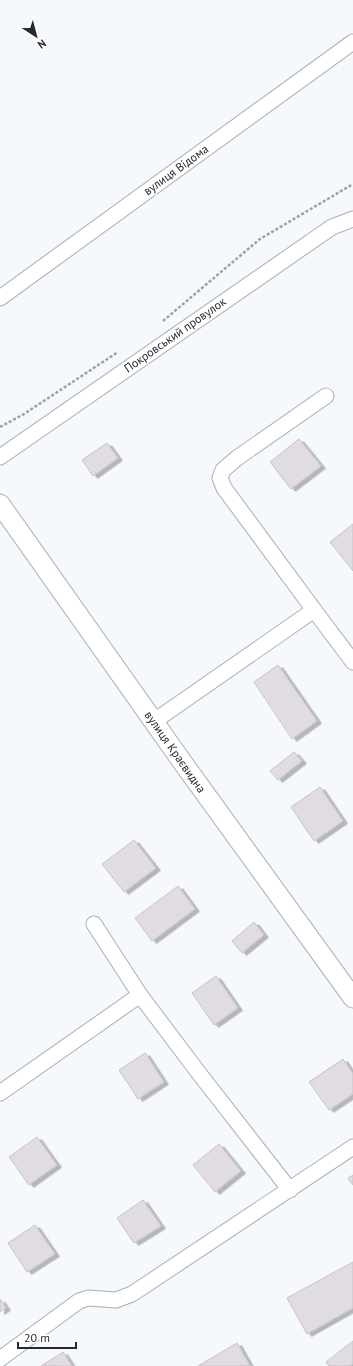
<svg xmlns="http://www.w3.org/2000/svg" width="353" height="1366" font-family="'PT Sans',sans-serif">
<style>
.building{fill:#e0dce1;stroke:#c7c3c8;filter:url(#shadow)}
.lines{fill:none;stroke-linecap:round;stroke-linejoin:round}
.minor-casing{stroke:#acaeb4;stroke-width:17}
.tertiary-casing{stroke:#acaeb4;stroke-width:21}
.path{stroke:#9ea0a5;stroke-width:2.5;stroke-dasharray:3 2;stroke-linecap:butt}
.minor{stroke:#fff;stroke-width:15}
.tertiary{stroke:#fff;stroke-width:19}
.labels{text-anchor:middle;stroke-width:3.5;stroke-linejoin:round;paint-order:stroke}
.street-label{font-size:12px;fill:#28292c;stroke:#fff}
</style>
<defs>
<filter id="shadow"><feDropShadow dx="4.5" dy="2.5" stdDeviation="0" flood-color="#0004"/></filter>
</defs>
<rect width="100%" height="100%" fill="#f5f8fd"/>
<g class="building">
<polygon points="299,439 321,466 291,489 270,462"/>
<polygon points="107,443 118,458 93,476 82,460"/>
<polygon points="353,524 353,571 330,542"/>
<polygon points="278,665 317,721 292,739 254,682"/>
<polygon points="294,752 302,761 278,780 270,771"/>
<polygon points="320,787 343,821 314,841 291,807"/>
<polygon points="134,840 156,868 124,892 102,864"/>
<polygon points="178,886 195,909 152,941 135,918"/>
<polygon points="254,922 264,935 242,953 232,941"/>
<polygon points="216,976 238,1008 214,1025 192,993"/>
<polygon points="145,1053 164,1082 138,1099 119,1070"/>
<polygon points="343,1059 353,1074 353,1094 329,1110 309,1082"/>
<polygon points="37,1137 57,1165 29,1185 9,1157"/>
<polygon points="219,1144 241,1171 215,1192 193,1165"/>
<polygon points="353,1175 353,1185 348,1178"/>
<polygon points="143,1200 161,1226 134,1243 117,1218"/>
<polygon points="35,1225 55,1254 27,1272 8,1243"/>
<polygon points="353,1262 353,1308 307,1334 287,1298"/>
<polygon points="0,1299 6,1308 0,1312"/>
<polygon points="353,1341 353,1364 350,1366 329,1366 326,1362"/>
<polygon points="237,1343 250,1366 198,1366"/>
<polygon points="63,1352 72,1366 41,1366"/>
</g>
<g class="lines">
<defs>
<g id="minor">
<polyline points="0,298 353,42"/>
<polyline points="0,457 332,227 353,219"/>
<polyline points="314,610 224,488 220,478 223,470 237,458 326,396"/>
<polyline points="153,722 314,610 353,662"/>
<polyline points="140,995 198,1072 290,1190"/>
<polyline points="0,1093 140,995 94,924"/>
<polyline points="0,1359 79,1301 88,1298 116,1300 132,1294 353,1147"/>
</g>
<polyline id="tertiary" points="0,504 183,763 353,998"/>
</defs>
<use href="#minor" class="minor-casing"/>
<use href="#tertiary" class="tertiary-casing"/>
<g class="path">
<polyline points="163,321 260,239 353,184"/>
<polyline points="0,427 24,414 118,352"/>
</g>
<use href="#minor" class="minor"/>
<use href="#tertiary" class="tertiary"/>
</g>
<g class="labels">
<g class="street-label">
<text transform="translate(176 170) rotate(-36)" y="4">вулиця Відома</text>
<text transform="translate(175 335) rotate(-35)" y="4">Покровський провулок</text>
<text transform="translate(175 752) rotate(55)" y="4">вулиця Краєвидна</text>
</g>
</g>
<g transform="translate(36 36) rotate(144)" stroke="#ffffff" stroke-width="3" paint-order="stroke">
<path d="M0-3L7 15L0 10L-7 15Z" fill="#28292c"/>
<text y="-6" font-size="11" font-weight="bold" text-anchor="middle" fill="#28292c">N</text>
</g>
<path d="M18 1342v6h58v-6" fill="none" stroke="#28292c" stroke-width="2"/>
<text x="24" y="1342" font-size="12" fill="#28292c" stroke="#ffffff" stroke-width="3" paint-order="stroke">20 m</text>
</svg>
